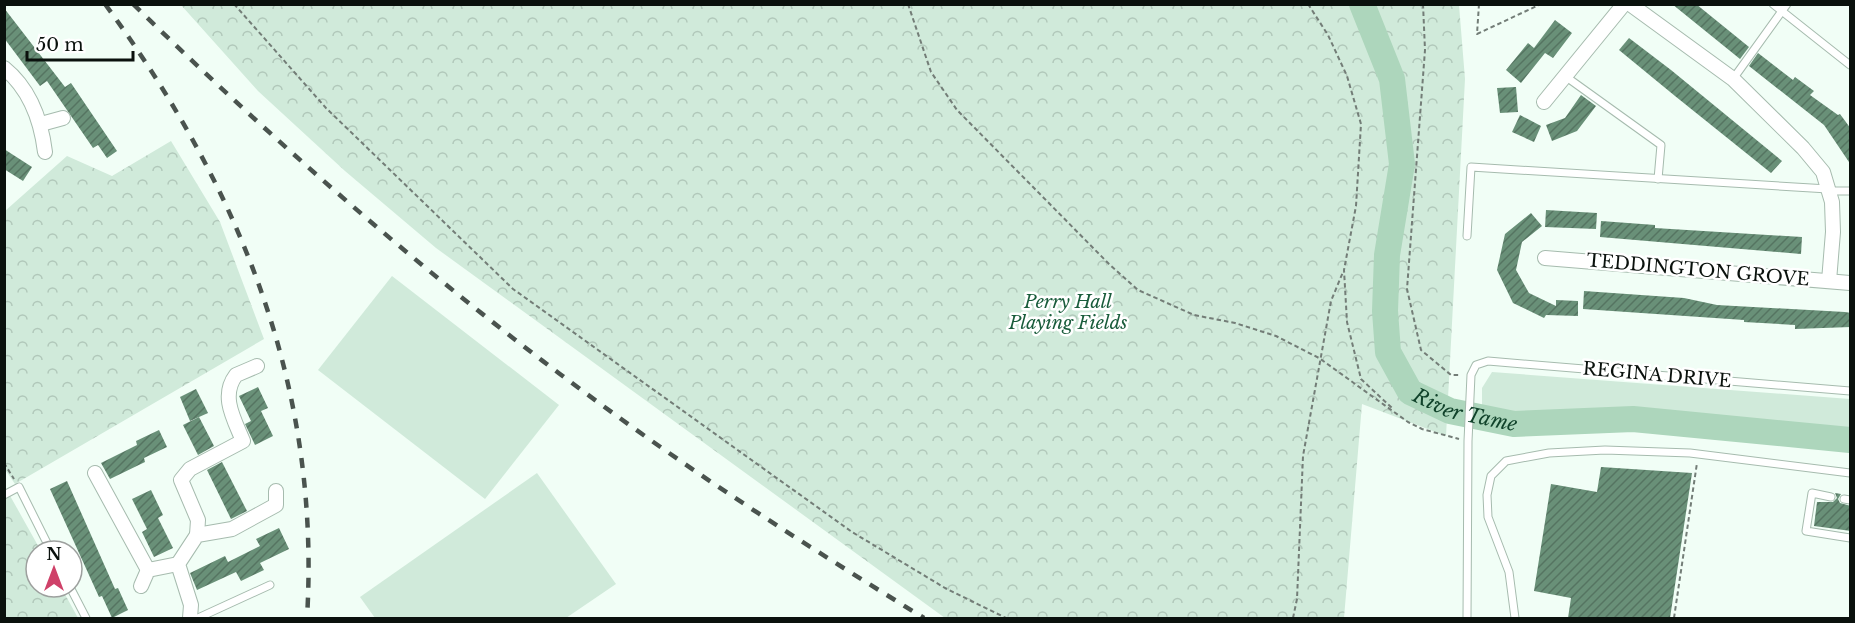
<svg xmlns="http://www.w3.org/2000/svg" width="1855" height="623" font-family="'Libre Baskerville',serif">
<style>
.grass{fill:#d0eada}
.forest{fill:url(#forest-crowns)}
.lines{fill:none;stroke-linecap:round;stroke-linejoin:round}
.river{stroke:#add6bc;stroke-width:26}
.building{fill:url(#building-hatch)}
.service-casing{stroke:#a6bbae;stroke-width:9}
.minor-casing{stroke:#a6bbae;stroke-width:16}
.path{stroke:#737d77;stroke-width:2;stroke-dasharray:4.5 3;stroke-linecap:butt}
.service{stroke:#fff;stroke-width:7}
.minor{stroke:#fff;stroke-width:14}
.rail{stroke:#4a534e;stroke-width:4.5;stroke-dasharray:10 10;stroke-linecap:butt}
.labels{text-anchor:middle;stroke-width:5;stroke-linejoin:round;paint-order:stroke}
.street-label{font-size:18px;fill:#0a110d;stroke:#fff}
.park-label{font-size:18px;font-style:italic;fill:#195c3b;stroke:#fff}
.water-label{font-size:20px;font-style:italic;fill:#11432b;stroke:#fff}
</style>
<defs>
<pattern id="forest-crowns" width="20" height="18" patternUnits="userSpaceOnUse" patternTransform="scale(1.5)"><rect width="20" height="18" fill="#d0eada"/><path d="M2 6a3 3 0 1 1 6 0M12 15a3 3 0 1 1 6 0" fill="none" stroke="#b1c8ba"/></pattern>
<pattern id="building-hatch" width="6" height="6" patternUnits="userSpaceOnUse" patternTransform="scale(1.5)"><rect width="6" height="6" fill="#699078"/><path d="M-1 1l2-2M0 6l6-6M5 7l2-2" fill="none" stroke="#557461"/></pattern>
</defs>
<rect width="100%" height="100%" fill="#f1fef6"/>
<g class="grass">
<polygon points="392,276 559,405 485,499 318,370"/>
<polygon points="1492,372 1850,399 1850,434 1686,413 1574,410 1521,413 1482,406 1482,388"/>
<polygon points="537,473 616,584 566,618 375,618 360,597"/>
</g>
<g class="forest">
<polygon points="181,5 1459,5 1465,79 1446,436 1362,404 1344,618 945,618 436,248 345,171 258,91"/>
<polygon points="171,141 220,222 264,339 15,484 4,468 5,211 67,156 112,176"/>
<polygon points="4,485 41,551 36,551 36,587 61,587 78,618 5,618"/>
</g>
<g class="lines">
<path class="river" id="s1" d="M 1362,4 L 1392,79 L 1402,164 L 1387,255 L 1385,311 L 1388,352 L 1410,392 L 1450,411 L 1514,424 L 1633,419 L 1850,440"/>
</g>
<g class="building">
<polygon points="1672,4 1696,4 1749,47 1740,59"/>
<polygon points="4,8 65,87 71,83 117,151 107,158 98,145 93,148 47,81 40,86 4,38"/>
<polygon points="1555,20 1572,33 1553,58 1545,53 1521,83 1506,70 1528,43 1534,48"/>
<polygon points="1629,38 1671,70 1782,161 1771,173 1675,96 1619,50"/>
<polygon points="1758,53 1793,80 1795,77 1814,91 1810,95 1838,115 1840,114 1851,129 1851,165 1824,125 1749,66"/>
<polygon points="1516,87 1518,112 1500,113 1497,88"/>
<polygon points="1581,95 1596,106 1577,131 1552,141 1546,125 1565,118"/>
<polygon points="1520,115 1541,126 1534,142 1512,132"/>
<polygon points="4,149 32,167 23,181 4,169"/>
<polygon points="1546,210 1597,213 1596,229 1545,227"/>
<polygon points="1531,213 1542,226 1522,242 1516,270 1529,293 1556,306 1556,300 1578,301 1578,316 1546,315 1544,318 1513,303 1497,270 1505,234"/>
<polygon points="1601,221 1655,225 1655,228 1802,237 1801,254 1600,237"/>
<polygon points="1584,291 1684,298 1717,305 1845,312 1851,313 1851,327 1795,329 1795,325 1744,322 1744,320 1583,309"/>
<polygon points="258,387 268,408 261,411 273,436 255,445 245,424 251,421 239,396"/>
<polygon points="196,389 208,413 190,421 180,397"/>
<polygon points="199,417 214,446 198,455 183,425"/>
<polygon points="159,430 167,447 144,458 145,462 110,479 101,463 137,445 136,441"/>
<polygon points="222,462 247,511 231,519 207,470"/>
<polygon points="1601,467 1692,473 1670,618 1568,618 1571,598 1534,591 1551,484 1597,492"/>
<polygon points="67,481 115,589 118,588 128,610 112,618 102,596 99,597 50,489"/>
<polygon points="151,490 163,515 158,518 173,548 154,557 142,532 147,529 132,499"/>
<polygon points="1835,493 1841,494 1838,499 1840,503 1851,506 1851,531 1814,526 1817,502 1833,502 1837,498"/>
<polygon points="279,528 289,549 260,563 264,570 241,581 236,572 197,590 190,573 225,556 228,562 260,546 256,539"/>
</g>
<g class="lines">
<defs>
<g id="service">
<polyline points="1773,4 1850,65"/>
<polyline points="1565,76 1661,145 1658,179"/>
<polyline points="1733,79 1787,4"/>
<polyline points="1829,191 1850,191"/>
<polyline points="1467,236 1471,167 1828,189"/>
<polyline points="4,495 19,487 51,551"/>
<polyline points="1831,497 1812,493 1806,531 1850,538"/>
<polyline points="1844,499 1850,500"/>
<polyline points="70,587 86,618"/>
<polyline points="198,618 270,585"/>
<polyline points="1467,618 1468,441 1471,375 1476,365 1488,361 1850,391"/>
<polyline points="1515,618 1509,572 1488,517 1487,495 1491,476 1506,461 1549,453 1605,450 1690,453 1850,473"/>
</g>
<g id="minor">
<polyline points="1630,4 1733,79 1803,148 1823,172 1832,202 1833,232 1829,281"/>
<path d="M 4,68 C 30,89 41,120 45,152"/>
<polyline points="1544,102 1624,4"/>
<polyline points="41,124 63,118"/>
<polyline points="1545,258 1850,283"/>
<polyline points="95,473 148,570"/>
<path d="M 197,535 L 198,520 L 181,480 L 190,469 L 243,441 C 234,419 220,396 236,375 L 257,366"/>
<polyline points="141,586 148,570 178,564"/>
<polyline points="190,618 191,605 178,564 197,535 232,529 276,505 276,491"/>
</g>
</defs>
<use href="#service" class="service-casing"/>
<use href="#minor" class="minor-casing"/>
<g class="path">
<polyline points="234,4 326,108 513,289 852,532 945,588 1006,618"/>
<polyline points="908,4 931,72 957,110 1109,264 1138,290 1194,315 1235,323 1276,336 1319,358 1408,422 1422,429 1459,439"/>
<polyline points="1308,4 1328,35 1347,76 1361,124 1356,206 1344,270 1347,322 1361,379 1392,408"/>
<polyline points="1423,4 1425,50 1407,289 1421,350 1451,375 1459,375"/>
<polyline points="1479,4 1477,34 1541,4"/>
<polyline points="4,463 14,479"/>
<polyline points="1293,618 1297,599 1303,456 1331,301 1343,272"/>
<polyline points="1674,618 1697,463"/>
</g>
<use href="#service" class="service"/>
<use href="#minor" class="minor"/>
<g class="rail">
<path d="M 105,4 C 240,188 321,387 307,618"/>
<path d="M 133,4 C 285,152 445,292 617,416 C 716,488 820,554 924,618"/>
</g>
</g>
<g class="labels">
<g class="street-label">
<text transform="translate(1698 270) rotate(5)" y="6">TEDDINGTON GROVE</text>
<text transform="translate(1657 375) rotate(5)" y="6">REGINA DRIVE</text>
</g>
<g class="park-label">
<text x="1068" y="308">Perry Hall<tspan x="1068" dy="21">Playing Fields</tspan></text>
</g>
<g class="water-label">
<text dy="7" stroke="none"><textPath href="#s1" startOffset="460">River Tame</textPath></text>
</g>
</g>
<rect width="1855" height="623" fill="none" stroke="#0a110d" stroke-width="12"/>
<g transform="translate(54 569)"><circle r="28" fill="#ffffff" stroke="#9da09e" stroke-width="1.5"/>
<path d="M0-4.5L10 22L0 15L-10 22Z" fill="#cf4169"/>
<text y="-9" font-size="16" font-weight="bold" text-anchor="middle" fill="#0a110d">N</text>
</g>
<path d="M27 51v9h106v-9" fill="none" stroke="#0a110d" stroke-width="3"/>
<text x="36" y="51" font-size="18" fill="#0a110d" stroke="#ffffff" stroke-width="4.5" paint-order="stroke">50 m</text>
</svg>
